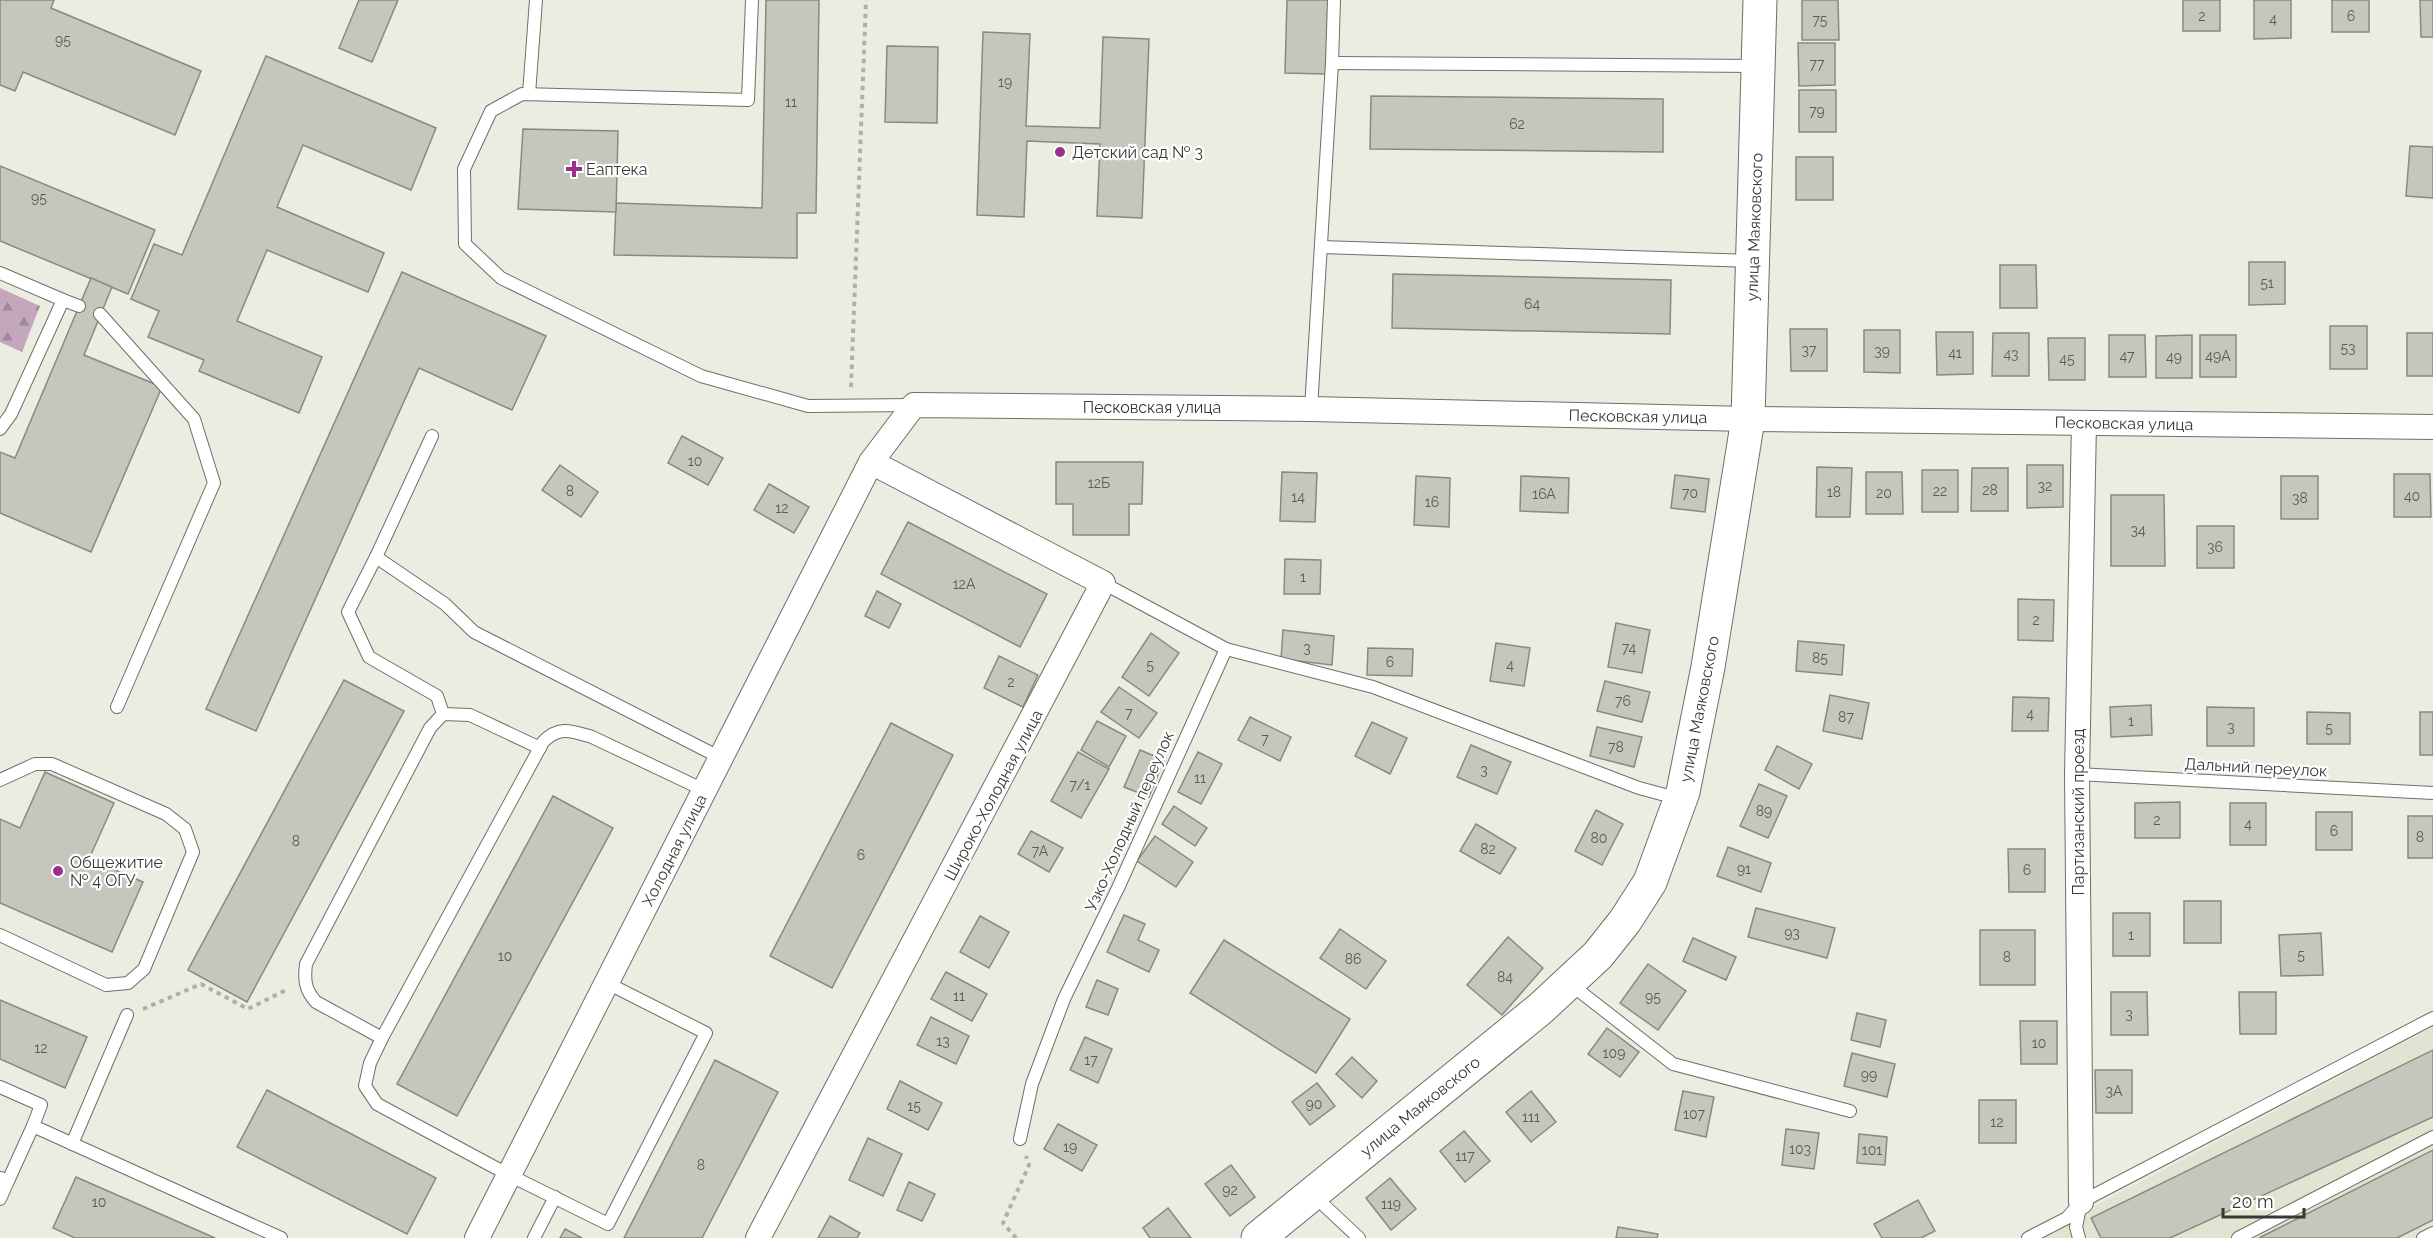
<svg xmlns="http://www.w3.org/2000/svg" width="2433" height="1238" font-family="Raleway,sans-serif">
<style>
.built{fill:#e2e4d2}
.forest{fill:url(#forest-firs)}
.building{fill:#c5c6bc;stroke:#888980;stroke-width:1.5}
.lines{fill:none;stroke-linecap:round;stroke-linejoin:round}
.lane-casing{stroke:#6e6f66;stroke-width:14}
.street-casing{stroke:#6e6f66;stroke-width:26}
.secondary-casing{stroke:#6e6f66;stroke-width:35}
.path{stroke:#afb0a8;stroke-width:4;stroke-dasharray:4.5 4.5;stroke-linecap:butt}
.lane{stroke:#fff;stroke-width:12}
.street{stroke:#fff;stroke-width:24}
.secondary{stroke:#fff;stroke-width:33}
.poi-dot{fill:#9b2f90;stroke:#fff;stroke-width:2}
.labels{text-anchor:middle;stroke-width:4.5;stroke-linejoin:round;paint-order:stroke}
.number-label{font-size:14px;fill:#5b5c57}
.poi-label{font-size:16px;fill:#383935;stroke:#fff;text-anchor:start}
.street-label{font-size:16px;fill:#383935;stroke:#fff}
</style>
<defs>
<pattern id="forest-firs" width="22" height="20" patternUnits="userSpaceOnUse" patternTransform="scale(1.5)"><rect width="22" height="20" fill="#c2a7bd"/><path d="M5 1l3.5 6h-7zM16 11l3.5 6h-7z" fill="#9f899a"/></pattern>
</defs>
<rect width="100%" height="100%" fill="#ebece2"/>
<polygon class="built" points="2433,1027 2433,1238 2035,1238"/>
<polygon class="forest" points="0,288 40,306 22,352 0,342"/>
<g class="building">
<polygon points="0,0 54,0 51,8 201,71 175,135 23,72 15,91 0,85"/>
<polygon points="359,0 398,0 372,62 339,48"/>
<polygon points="766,0 819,0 816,213 797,213 797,258 614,255 616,203 762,208"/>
<polygon points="1287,0 1328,0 1326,74 1285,73"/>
<polygon points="1802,0 1838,0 1839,40 1802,40"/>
<rect x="2183" y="0" width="37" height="31"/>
<polygon points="2254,0 2291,0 2291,38 2254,39"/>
<rect x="2332" y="0" width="37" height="32"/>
<polygon points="2420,0 2433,0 2433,37 2421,37"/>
<polygon points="983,32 1030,34 1026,126 1100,128 1103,37 1149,39 1142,218 1097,216 1100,144 1027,141 1024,217 977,215"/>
<polygon points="1798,43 1835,43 1835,85 1799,86"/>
<polygon points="887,46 938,47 937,123 885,122"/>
<polygon points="266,56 436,128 411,190 303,145 277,207 384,253 368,292 267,250 237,321 322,357 299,413 199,371 204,360 148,337 159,311 131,299 154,244 182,255"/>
<rect x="1799" y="90" width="37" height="42"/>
<polygon points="1371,96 1663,99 1663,152 1370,149"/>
<polygon points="523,129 618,131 616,212 518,209"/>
<polygon points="2410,146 2433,147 2433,198 2406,196"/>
<rect x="1796" y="157" width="37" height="43"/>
<polygon points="0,166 155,230 128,294 0,241"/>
<polygon points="2249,262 2285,262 2285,304 2249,305"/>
<polygon points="2000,265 2036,265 2037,308 2000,308"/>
<polygon points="402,272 546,336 512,410 419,368 256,731 206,709"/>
<polygon points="1393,274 1671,280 1670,334 1392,328"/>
<polygon points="91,278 112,287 84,355 162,387 91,552 0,513 0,452 15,458"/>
<rect x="2330" y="326" width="37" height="43"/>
<polygon points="1790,329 1827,329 1827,371 1791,371"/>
<polygon points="1864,330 1900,330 1900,373 1864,372"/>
<polygon points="1936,332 1973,332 1973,374 1937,375"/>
<polygon points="1993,333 2029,333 2029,376 1992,376"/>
<rect x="2407" y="333" width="26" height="43"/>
<polygon points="2109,335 2145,335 2146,377 2109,377"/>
<polygon points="2192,335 2192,378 2156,378 2156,336"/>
<rect x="2200" y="335" width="36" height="42"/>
<polygon points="2048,338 2085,338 2085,380 2049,380"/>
<polygon points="682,436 723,458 708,485 668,463"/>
<polygon points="1056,462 1143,462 1142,504 1129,504 1129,535 1073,535 1073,504 1056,504"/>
<polygon points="560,465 598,492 581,517 542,490"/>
<polygon points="2027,465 2063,465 2063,507 2027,508"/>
<polygon points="1817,467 1852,468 1850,517 1816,517"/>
<polygon points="1972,468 2008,468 2008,511 1971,511"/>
<rect x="1922" y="470" width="36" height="42"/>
<polygon points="1282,472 1317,473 1315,522 1280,521"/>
<polygon points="1866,472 1902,472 1903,514 1866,514"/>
<polygon points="2394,474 2430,474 2431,517 2394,517"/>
<polygon points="1675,475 1709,479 1705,512 1671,508"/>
<polygon points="1416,476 1450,478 1449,527 1414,525"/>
<polygon points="1521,476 1569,478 1568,513 1520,511"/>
<rect x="2281" y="476" width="37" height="43"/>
<polygon points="769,484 809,507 794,533 754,510"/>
<polygon points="2111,495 2164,495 2165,566 2111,566"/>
<polygon points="908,522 1047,594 1020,647 881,574"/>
<rect x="2197" y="526" width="37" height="42"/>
<polygon points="1285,559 1321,560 1320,594 1284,594"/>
<polygon points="877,591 901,604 889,628 865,616"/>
<polygon points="2018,599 2054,600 2053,641 2018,640"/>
<polygon points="1616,623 1650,630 1642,673 1608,667"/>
<polygon points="1283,630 1334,636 1332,665 1281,659"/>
<polygon points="1151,633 1179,653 1149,696 1122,677"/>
<polygon points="1798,641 1844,645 1842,675 1796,671"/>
<polygon points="1496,643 1530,648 1524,686 1490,681"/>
<polygon points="1368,648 1413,649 1412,676 1367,675"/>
<polygon points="999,656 1038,675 1023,707 984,688"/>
<polygon points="344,680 404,711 247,1002 188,970"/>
<polygon points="1605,681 1650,692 1642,722 1597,711"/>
<polygon points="1119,687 1157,713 1139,738 1101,712"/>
<polygon points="1830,695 1869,703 1862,739 1823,731"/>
<polygon points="2013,697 2049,698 2048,731 2012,731"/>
<polygon points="2151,705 2152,735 2111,737 2110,707"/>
<polygon points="2207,707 2254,708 2254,746 2207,746"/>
<polygon points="2307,712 2350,713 2350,744 2307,744"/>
<rect x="2420" y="712" width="13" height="43"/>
<polygon points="1250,717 1291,737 1280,761 1238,740"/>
<polygon points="1097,721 1126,736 1109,767 1081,750"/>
<polygon points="1372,722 1407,738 1390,774 1355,756"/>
<polygon points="891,723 953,755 832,988 770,956"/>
<polygon points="1597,727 1642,737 1634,767 1590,756"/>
<polygon points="1471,745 1511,762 1497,794 1457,777"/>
<polygon points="1777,746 1812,764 1799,789 1765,770"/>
<polygon points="1140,750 1164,760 1149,797 1124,787"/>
<polygon points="1078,752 1109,769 1081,818 1051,801"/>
<polygon points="1198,752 1222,764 1201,804 1178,792"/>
<polygon points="45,772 114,803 89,859 143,882 112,952 0,903 0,819 20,828"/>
<polygon points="1759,784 1787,796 1768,838 1740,826"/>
<polygon points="553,796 613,828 457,1116 397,1084"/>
<polygon points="2180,802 2180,838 2135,838 2135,803"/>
<rect x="2230" y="803" width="36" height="42"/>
<polygon points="1174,806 1207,828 1195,846 1162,824"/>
<polygon points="1596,810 1623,824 1602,865 1575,851"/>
<rect x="2316" y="812" width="36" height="38"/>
<rect x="2408" y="816" width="25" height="42"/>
<polygon points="1476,824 1516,848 1500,874 1460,851"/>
<polygon points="1031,831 1063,848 1049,872 1018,854"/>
<polygon points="1155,836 1193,862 1176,887 1137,861"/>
<polygon points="1728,847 1771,863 1761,892 1717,876"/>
<polygon points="2008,849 2045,849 2045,892 2009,892"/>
<rect x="2184" y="901" width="37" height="42"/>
<polygon points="1756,908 1835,928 1827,958 1748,937"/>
<rect x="2113" y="913" width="37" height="43"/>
<polygon points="1124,915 1145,924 1138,940 1159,950 1149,972 1107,952"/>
<polygon points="980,916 1009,932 989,968 960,952"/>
<polygon points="1340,929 1386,961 1366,989 1320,958"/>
<rect x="1980" y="930" width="55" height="55"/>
<polygon points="2321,933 2323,975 2281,976 2279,935"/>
<polygon points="1508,937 1543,968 1502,1015 1467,985"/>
<polygon points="1693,938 1736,957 1726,980 1683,961"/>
<polygon points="1224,940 1350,1019 1316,1073 1190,993"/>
<polygon points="1648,964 1686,991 1658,1030 1620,1003"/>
<polygon points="946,972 987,994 972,1021 931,999"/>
<polygon points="1097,980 1118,989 1108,1015 1086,1007"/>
<polygon points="2111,992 2147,992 2148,1035 2111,1035"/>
<polygon points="2239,992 2276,992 2276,1034 2240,1034"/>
<polygon points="0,1000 87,1037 65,1088 0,1059"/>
<polygon points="1857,1013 1886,1020 1880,1047 1851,1040"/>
<polygon points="931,1017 969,1036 956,1064 917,1045"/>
<polygon points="2020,1021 2057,1021 2057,1064 2021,1064"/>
<polygon points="1607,1028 1639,1052 1620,1077 1588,1054"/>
<polygon points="1085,1037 1112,1049 1098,1083 1070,1070"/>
<polygon points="2433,1050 2433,1117 2170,1238 2101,1238 2091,1218"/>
<polygon points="1852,1053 1895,1064 1887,1097 1844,1086"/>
<polygon points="1352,1057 1377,1081 1362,1098 1336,1074"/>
<polygon points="715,1060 778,1092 702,1238 624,1238"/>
<polygon points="2095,1070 2132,1070 2132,1113 2096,1113"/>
<polygon points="900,1081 942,1103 928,1130 887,1109"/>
<polygon points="1317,1083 1335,1106 1310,1125 1292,1102"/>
<polygon points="267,1090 436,1178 407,1234 237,1147"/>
<polygon points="1531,1091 1556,1122 1531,1142 1506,1112"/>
<polygon points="1683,1091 1714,1097 1706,1137 1675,1130"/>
<rect x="1979" y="1100" width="37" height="43"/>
<polygon points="1058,1124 1097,1145 1082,1171 1044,1149"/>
<polygon points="1786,1129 1819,1133 1814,1169 1782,1165"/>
<polygon points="1464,1131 1490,1161 1465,1182 1440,1151"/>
<polygon points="1859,1134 1887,1137 1885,1165 1857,1163"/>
<polygon points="868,1138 902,1154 883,1196 849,1180"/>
<polygon points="2433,1150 2433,1220 2397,1238 2259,1238"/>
<polygon points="1231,1165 1255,1197 1230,1216 1205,1184"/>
<polygon points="76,1177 215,1238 75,1238 53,1228"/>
<polygon points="1390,1178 1416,1209 1391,1230 1366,1198"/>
<polygon points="909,1182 935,1194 922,1221 897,1210"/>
<polygon points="1918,1200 1935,1231 1921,1238 1882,1238 1874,1224"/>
<polygon points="1168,1208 1191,1238 1150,1238 1143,1228"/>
<polygon points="830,1216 860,1233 857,1238 818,1238"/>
<polygon points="1618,1227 1658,1234 1657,1238 1616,1238"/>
<polygon points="565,1229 582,1238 560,1238"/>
</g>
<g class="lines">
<defs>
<g id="lane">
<polyline points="752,0 748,100 522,94 491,111 464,169 465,244 501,278 701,376 808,406 914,405"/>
<polyline points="1332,63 1757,66"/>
<polyline points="529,94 536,0"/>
<polyline points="1321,247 1752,261"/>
<polyline points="0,273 63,300 11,414 0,429"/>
<polyline points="63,300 79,306"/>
<polyline points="100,314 194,419 214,483 117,707"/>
<polyline points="1311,409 1332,63 1334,0"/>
<polyline points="432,436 376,557 445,604 474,632 721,758"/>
<polyline points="376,557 348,612 369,657 437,696 443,714"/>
<polyline points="1226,649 1373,687 1639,788 1680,799"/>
<polyline points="2077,774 2433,793"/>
<polyline points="0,780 35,764 52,764 166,814 185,829 193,852 144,969 128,983 106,985 0,935"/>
<path d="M 607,983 L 706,1033 L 608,1224 L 509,1175 L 377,1104 L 365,1086 L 370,1063 L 382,1038 L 543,742 C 559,725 572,731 592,737 L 704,790"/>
<polyline points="1569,983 1673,1064 1850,1111"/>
<path d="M 382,1038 L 316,1002 C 305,990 304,980 306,964 L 430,728 L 443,714 L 470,715 L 540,748"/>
<polyline points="0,1087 41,1105 33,1126"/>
<polyline points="1020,1139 1032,1084 1064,999 1118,888 1226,649 1103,583"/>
<polyline points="72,1144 127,1015"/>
<polyline points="8,1181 33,1126 281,1238"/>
<polyline points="1313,1195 1359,1238"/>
<polyline points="0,1199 8,1181 1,1178"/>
<polyline points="534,1238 555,1197"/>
<polyline points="2028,1238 2067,1218 2081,1202 2433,1018"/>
<polyline points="2079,1238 2076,1227 2081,1203"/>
<polyline points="2238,1238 2433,1137"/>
<polyline points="2423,1238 2433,1233"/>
</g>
<g id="street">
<polyline points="2081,1202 2077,774 2084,423"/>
<polyline points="477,1238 871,462 914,405 1311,409 1748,419 2433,427"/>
<polyline points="758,1238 1103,583 871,462"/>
</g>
<polyline id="secondary" points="1258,1238 1540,1009 1598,955 1625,921 1650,882 1683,792 1708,667 1748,419 1760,0"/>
</defs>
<use href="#lane" class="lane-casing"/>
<use href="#street" class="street-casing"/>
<use href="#secondary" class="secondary-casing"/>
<g class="path">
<polyline points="851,387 866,0"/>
<polyline points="143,1009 201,984 248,1009 288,989"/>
<polyline points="1016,1238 1003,1223 1029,1165 1026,1156"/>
</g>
<use href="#lane" class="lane"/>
<use href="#street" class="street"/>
<use href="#secondary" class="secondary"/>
</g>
<g class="poi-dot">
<circle cx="1060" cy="152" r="6"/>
<path d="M571 160h6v6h6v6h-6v6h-6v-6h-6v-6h6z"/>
<circle cx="58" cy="871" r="6"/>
</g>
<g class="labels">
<g class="number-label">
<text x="2202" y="21">2</text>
<text x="2351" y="21">6</text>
<text x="2273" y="24">4</text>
<text x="1820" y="25">75</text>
<text x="63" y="45">95</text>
<text x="1817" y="69">77</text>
<text x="1005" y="87">19</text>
<text x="791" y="107">11</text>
<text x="1817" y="116">79</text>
<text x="1517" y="129">62</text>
<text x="39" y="203">95</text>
<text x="2267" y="288">51</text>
<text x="1532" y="309">64</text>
<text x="2348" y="353">53</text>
<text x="1809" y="355">37</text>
<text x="1882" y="356">39</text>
<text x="1955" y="358">41</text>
<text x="2011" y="359">43</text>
<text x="2127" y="361">47</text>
<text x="2218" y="361">49А</text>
<text x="2174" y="362">49</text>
<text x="2067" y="364">45</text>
<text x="695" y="466">10</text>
<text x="1099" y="488">12Б</text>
<text x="2045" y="491">32</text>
<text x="1990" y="495">28</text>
<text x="570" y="496">8</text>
<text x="1940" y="496">22</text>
<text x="1834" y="497">18</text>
<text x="1690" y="498">70</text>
<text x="1884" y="498">20</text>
<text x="1544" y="499">16А</text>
<text x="2412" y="501">40</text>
<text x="1298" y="502">14</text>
<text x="2300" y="503">38</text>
<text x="1432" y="507">16</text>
<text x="782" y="513">12</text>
<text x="2138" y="535">34</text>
<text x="2215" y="552">36</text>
<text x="1303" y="582">1</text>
<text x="964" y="589">12А</text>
<text x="2036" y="625">2</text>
<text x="1307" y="653">3</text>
<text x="1629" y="653">74</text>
<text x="1820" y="663">85</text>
<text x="1390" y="667">6</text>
<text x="1150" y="670">5</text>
<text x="1510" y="670">4</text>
<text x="1011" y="687">2</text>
<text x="1623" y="706">76</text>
<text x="1129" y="718">7</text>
<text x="2030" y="719">4</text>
<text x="1846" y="722">87</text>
<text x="2131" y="726">1</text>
<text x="2231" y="732">3</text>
<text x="2329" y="733">5</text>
<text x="1265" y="744">7</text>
<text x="1616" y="752">78</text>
<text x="1484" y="775">3</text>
<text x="1200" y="783">11</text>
<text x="1080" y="790">7/1</text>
<text x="1764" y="816">89</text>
<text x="2157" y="825">2</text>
<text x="2248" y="829">4</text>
<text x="2334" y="836">6</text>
<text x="2420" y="842">8</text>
<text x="1599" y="843">80</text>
<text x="296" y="846">8</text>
<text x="1488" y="854">82</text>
<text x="1040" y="856">7А</text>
<text x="861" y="860">6</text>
<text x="1744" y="874">91</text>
<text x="2027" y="875">6</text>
<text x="1792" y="938">93</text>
<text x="2131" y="940">1</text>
<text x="2301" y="960">5</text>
<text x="505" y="961">10</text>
<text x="2007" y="962">8</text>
<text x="1353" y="964">86</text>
<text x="1505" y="982">84</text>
<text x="959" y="1001">11</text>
<text x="1653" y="1002">95</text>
<text x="2129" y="1019">3</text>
<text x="943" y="1046">13</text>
<text x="2039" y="1048">10</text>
<text x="41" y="1053">12</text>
<text x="1614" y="1058">109</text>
<text x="1091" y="1065">17</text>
<text x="1869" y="1080">99</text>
<text x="2114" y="1096">3А</text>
<text x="1314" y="1109">90</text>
<text x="914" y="1111">15</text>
<text x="1694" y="1119">107</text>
<text x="1531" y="1122">111</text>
<text x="1997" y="1127">12</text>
<text x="1070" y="1152">19</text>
<text x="1800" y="1154">103</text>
<text x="1872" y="1155">101</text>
<text x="1465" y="1161">117</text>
<text x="701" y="1170">8</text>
<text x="1230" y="1195">92</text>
<text x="99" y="1207">10</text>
<text x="1391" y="1209">119</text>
</g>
<g class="poi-label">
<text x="1072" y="158">Детский сад № 3</text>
<text x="586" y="175">Еаптека</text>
<text x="70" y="868">Общежитие<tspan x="70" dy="18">№ 4 ОГУ</tspan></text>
</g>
<g class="street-label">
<text transform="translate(1754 227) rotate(-88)" y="6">улица Маяковского</text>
<text x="1152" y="413">Песковская улица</text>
<text transform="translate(1638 416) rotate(1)" y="6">Песковская улица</text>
<text transform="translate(2124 423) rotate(1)" y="6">Песковская улица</text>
<text transform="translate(1699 709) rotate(-79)" y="6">улица Маяковского</text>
<text transform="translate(2256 767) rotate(3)" y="6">Дальний переулок</text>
<text transform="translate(993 795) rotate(-62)" y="6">Широко-Холодная улица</text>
<text transform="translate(2078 812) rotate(-90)" y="6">Партизанский проезд</text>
<text transform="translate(1129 821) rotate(-66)" y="6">Узко-Холодный переулок</text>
<text transform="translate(674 850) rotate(-63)" y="6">Холодная улица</text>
<text transform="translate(1420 1106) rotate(-39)" y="6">улица Маяковского</text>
</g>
</g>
<path d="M2223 1208v9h81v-9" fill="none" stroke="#383935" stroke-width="3"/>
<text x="2232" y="1208" font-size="18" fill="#383935" stroke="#ffffff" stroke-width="4.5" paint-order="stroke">20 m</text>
</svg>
